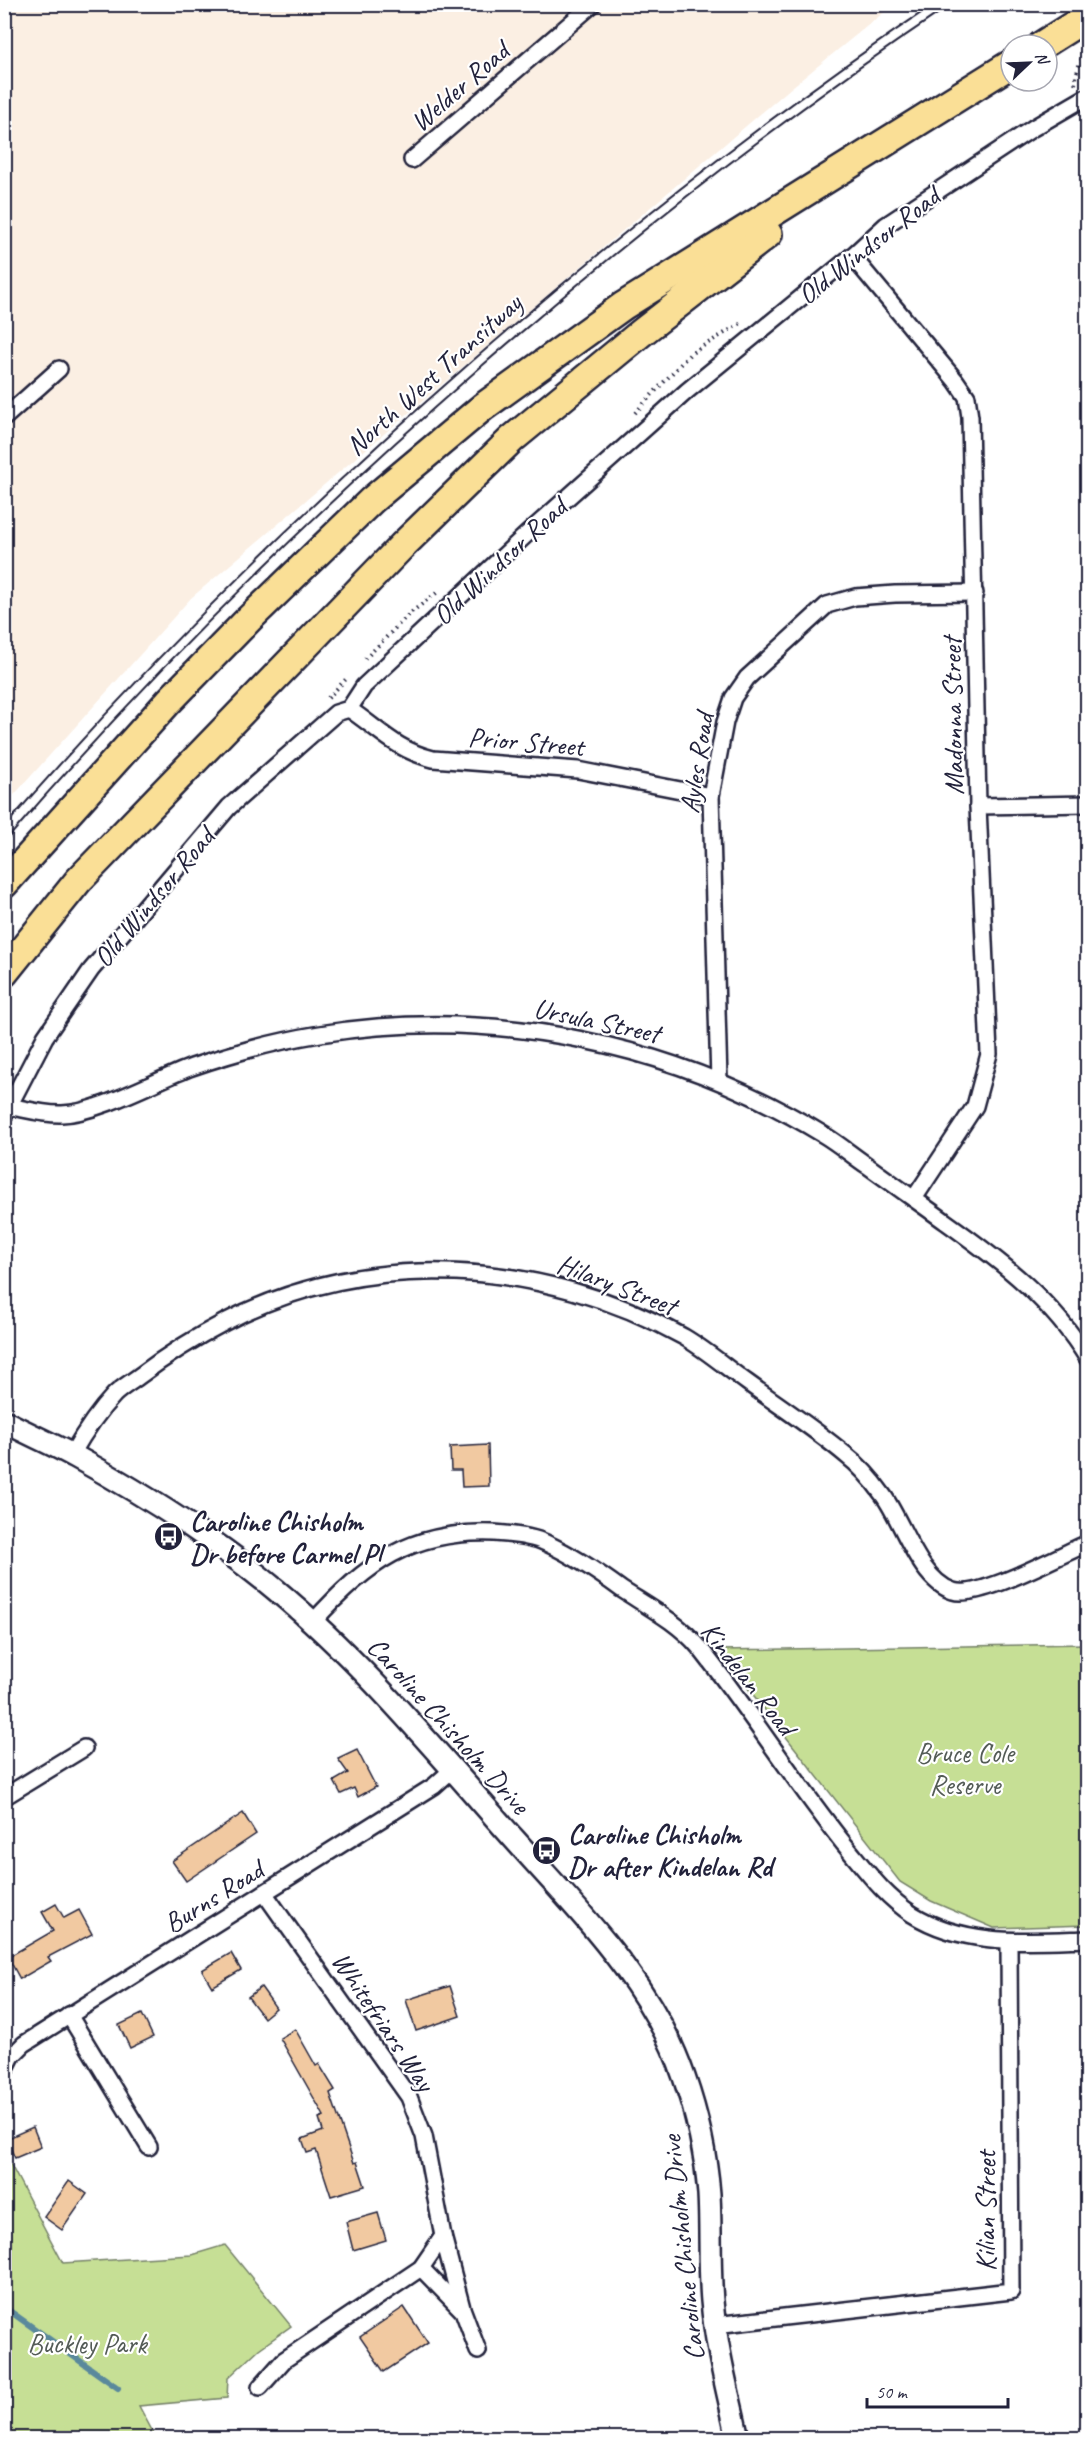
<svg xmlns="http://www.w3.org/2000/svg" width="1092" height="2443" font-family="Caveat,sans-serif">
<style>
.built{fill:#fbefe3}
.green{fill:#c6df95;stroke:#748068;stroke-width:1.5}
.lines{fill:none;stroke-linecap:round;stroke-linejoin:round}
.stream{stroke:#5a899c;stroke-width:6}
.building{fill:#f1c9a1;stroke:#22223b;stroke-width:1.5}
.lane-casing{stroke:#22223b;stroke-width:12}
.street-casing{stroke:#22223b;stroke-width:20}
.secondary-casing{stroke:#22223b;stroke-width:26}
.highway-casing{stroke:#22223b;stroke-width:32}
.path{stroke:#22223b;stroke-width:4;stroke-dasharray:1.5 4.5;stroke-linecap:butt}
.lane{stroke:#fff;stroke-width:8}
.street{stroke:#fff;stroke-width:15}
.secondary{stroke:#fff;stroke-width:21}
.highway{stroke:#fadf96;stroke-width:27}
.labels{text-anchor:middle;stroke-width:4.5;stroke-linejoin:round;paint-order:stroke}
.street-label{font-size:28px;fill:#22223b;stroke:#fff}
.poi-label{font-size:28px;font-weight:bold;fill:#22223b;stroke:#fff;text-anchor:start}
.park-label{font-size:28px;fill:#535b56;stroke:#fff}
</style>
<rect width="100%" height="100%" fill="#fff"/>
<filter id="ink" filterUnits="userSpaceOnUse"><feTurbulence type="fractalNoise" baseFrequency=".0167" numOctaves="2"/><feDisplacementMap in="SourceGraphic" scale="12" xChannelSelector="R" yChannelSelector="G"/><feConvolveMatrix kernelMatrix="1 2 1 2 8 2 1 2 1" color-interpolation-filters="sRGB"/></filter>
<g filter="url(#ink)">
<polygon class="built" points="5,5 893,5 792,87 191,598 5,805"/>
<g class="green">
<polygon points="1087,1644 1087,1925 994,1928 931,1901 900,1882 718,1650"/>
<polygon points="5,2154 63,2263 192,2255 225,2245 291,2326 259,2349 228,2378 227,2398 139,2406 156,2438 5,2438"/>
</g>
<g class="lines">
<polyline class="stream" points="4,2307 118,2388"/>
</g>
<g class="building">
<polygon points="488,1445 489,1486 462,1487 461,1470 451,1470 450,1447"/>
<polygon points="357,1750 376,1787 358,1797 354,1788 341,1794 334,1781 348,1773 338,1759"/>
<polygon points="243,1813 256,1834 186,1881 172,1861"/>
<polygon points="56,1904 64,1918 79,1910 92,1934 48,1957 51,1961 20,1979 8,1957 53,1931 42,1912"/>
<polygon points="231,1953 241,1970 212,1987 202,1970"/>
<polygon points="450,1986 460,2016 416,2031 406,2000"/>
<polygon points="261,1987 276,2008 264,2018 248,1997"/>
<polygon points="142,2014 153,2037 130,2048 119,2025"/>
<polygon points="295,2029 316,2066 319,2064 335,2090 330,2093 354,2163 357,2162 365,2186 331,2196 316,2150 307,2153 302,2139 323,2131 319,2118 324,2116 280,2038"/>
<polygon points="33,2127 41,2147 15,2158 6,2139"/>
<polygon points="69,2181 87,2194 62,2230 44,2217"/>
<polygon points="378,2213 386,2240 353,2250 346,2222"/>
<polygon points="404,2307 428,2343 384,2372 360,2337"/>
</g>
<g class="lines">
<defs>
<path id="lane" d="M 4,835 C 149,667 307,512 473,367 C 622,237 779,114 943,4"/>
<g id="street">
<polyline points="412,160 593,4"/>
<polyline points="852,256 956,381 967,397 970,417 978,806 989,1054 975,1106 915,1197"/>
<polyline points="4,418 59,369"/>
<path d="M 349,709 C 379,729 396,750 433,759 L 578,770 L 711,796"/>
<polyline points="978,806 1088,804"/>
<polyline points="719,1081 711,796 725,722 733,698 747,678 827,605 855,597 895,594 975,593"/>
<path d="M 8,1106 C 25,1109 45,1115 62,1114 C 98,1113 156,1080 192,1067 C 233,1053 277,1041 320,1034 C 494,1006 673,1043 824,1135 C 839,1144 853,1156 868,1166 C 894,1185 920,1203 946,1222 C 1002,1262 1052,1300 1088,1359"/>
<polyline points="4,1116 45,1037 91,970 229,807 336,713 349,709 364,686 528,533 687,391 852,256 886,225 1033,128 1088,96"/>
<path d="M 72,1454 C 84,1433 97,1413 114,1395 C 121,1388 130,1383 138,1377 C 166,1356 194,1338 225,1322 C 369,1247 544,1259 684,1337 C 706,1350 727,1368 748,1383 C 781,1407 815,1429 846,1455 C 859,1465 873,1481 883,1495 C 903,1522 919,1580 953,1591 C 978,1600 1060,1555 1088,1543"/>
<path d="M 313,1622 C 366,1563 411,1530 494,1533 C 510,1534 532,1536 546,1543 C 572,1555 598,1572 621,1589 C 647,1606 679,1623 699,1647 C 750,1711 793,1780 844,1844 C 865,1869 884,1896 912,1914 C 965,1947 1028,1941 1088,1939"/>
<polyline points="4,1797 84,1748"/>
<polyline points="69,2015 149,2147"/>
<polyline points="5,2070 12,2056 24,2044 434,1786 452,1770"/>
<polyline points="443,2236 462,2308"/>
<polyline points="421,2268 463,2311 478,2351"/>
<polyline points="715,2325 1011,2291 1009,1942"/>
<polyline points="260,2387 284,2360 421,2268 443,2236 424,2136 409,2097 265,1894"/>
</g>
<path id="secondary" d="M 4,1421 C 28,1434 53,1444 76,1457 C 145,1495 215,1539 276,1590 C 365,1664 438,1754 515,1840 C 580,1913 652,1983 684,2077 C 697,2114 706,2155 709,2194 C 711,2230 709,2266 712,2301 C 716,2347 728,2393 738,2438"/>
<g id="highway">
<polyline points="1042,45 1088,16"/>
<polyline points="4,884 169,701 249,619 372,500 483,407 623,306 1011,64"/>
<polyline points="4,973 78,881 402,546 512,439 641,333 768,234"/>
</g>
</defs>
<use href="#lane" class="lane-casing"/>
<use href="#street" class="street-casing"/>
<use href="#secondary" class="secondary-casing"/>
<use href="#highway" class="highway-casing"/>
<g class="path">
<path d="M 1075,84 C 1077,74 1078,59 1088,53"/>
<polyline points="635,413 690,354 743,322"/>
<polyline points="365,659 409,614 439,591"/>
<polyline points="328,698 347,678"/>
</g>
<use href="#lane" class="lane"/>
<use href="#street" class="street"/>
<use href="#secondary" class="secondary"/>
<use href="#highway" class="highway"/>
</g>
</g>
<defs>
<symbol id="bus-disc" viewBox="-11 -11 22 22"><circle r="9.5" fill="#22223b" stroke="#fff"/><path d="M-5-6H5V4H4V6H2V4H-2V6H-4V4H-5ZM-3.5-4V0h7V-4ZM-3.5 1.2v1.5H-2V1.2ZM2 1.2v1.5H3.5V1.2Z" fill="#fff"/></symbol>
</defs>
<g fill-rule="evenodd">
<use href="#bus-disc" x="152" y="1520" width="33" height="33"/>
<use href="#bus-disc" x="530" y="1834" width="33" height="33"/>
</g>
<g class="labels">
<g class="street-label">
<text transform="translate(459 86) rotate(-41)" y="10">Welder Road</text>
<text transform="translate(868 245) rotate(-38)" y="10">Old Windsor Road</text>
<text transform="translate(433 374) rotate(-42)" y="10">North West Transitway</text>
<text transform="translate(499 561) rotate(-43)" y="10">Old Windsor Road</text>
<text transform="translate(952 716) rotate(-91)" y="10">Madonna Street</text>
<text transform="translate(526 741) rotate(5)" y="10">Prior Street</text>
<text transform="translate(696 763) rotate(-81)" y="10">Ayles Road</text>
<text transform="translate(153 897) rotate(-50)" y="10">Old Windsor Road</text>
<text transform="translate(597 1020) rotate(12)" y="10">Ursula Street</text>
<text transform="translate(617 1284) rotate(21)" y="10">Hilary Street</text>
<text transform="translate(749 1678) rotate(52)" y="10">Kindelan Road</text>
<text transform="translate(449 1725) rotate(48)" y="10">Caroline Chisholm Drive</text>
<text transform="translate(213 1896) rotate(-32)" y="10">Burns Road</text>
<text transform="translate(384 2021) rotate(56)" y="10">Whitefriars Way</text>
<text transform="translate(985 2211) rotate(-90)" y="10">Kilian Street</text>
<text transform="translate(682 2248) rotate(-96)" y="10">Caroline Chisholm Drive</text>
</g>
<g class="poi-label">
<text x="190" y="1531">Caroline Chisholm<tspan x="190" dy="32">Dr before Carmel Pl</tspan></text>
<text x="568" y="1844">Caroline Chisholm<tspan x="568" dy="32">Dr after Kindelan Rd</tspan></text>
</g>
<g class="park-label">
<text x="965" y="1762">Bruce Cole<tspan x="965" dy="32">Reserve</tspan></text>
<text x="87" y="2353">Buckley Park</text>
</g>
</g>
<rect width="1092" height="2443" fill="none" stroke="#fff" stroke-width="24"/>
<rect x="12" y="12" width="1068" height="2419" fill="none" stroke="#22223b" stroke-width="2" filter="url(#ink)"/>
<g transform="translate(1029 63) rotate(67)"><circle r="28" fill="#ffffff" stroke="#a7a7b1" stroke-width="1.5"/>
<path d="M0-4.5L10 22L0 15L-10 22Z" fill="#22223b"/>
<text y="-9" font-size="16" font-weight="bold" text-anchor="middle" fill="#22223b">N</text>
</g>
<path d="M867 2398v9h141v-9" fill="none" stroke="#22223b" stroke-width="3"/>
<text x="876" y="2398" font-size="18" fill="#22223b" stroke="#ffffff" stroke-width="4.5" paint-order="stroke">50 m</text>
</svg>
